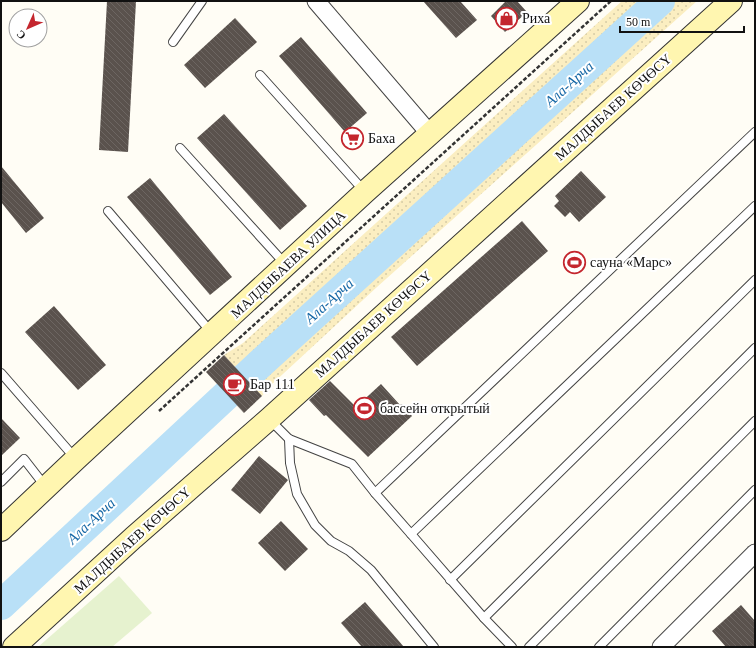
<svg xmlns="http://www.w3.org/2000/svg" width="756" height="648" font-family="'Times New Roman',serif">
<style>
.sand{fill:url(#sand-dots)}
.pitch{fill:#e6f2cf}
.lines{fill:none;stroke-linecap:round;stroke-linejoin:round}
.river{stroke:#b9e0f7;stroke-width:30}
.building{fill:url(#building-back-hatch)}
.lane-casing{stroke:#444;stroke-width:10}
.street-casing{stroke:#444;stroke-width:19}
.secondary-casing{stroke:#333;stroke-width:24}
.path{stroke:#333;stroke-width:2.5;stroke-dasharray:4 2;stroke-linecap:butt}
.lane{stroke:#fff;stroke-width:8}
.street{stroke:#fff;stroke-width:17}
.secondary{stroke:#fff6b0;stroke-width:22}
.labels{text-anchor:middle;stroke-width:4;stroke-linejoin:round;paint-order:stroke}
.poi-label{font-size:14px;fill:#111;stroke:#fff;text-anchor:start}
.street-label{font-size:14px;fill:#111;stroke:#fff}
.water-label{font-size:15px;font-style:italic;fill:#1768a6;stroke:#fff}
</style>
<defs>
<pattern id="sand-dots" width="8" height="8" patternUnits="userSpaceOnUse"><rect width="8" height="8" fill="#fbeec1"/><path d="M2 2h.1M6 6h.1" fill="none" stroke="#d6cba5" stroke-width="1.8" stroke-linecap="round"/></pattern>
<pattern id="building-back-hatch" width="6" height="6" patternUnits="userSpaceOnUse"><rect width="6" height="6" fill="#5a524d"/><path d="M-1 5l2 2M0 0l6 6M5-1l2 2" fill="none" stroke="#6d6662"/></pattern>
</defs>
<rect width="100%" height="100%" fill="#fffdf5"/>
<polygon class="sand" points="622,1 697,1 377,287 270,386 262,396 224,355 243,343"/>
<polygon class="pitch" points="119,576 152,613 112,647 38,647"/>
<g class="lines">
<polyline class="river" points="1,605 262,362 660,1"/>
</g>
<g class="building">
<polygon points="107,1 136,1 128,152 99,150"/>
<polygon points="423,1 460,1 477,20 456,38"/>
<polygon points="506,1 517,1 527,12 505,32 491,16"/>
<polygon points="235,18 257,42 205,88 184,65"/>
<polygon points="301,37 367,113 345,132 279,56"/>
<polygon points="224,114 307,206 280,230 197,138"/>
<polygon points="1,166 44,218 26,233 1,202"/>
<polygon points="581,171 606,197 579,222 570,212 565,217 554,206 559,201 555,196"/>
<polygon points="150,178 232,277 210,295 127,197"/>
<polygon points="522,221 548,251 417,366 391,337"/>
<polygon points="54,306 106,365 78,390 25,332"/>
<polygon points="224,355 262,396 244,413 206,372"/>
<polygon points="330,381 356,407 381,384 400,405 402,404 412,416 368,457 326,415 324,416 309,400"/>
<polygon points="1,418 20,438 1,456"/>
<polygon points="259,456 288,480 260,514 231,490"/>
<polygon points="281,521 308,549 285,571 258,543"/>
<polygon points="365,602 404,647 362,647 341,623"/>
<polygon points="741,605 755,621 755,647 726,647 712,631"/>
</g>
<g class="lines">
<defs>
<g id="lane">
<polyline points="173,42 202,1"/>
<polyline points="260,75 365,192"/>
<polyline points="180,148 286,265"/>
<polyline points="108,211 211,332"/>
<polyline points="1,373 75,458"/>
<polyline points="269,419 289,439 352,464 375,493 411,534 484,618 512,647"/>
<polyline points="289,439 290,463 297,494 315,525 331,541 349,551 371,570 434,647"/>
<polyline points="1,482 24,459 45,486"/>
<polyline points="375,493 755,132"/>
<polyline points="411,534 755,206"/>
<polyline points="450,580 755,280"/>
<polyline points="484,618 755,348"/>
<polyline points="529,647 755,421"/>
<polyline points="599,647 755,490"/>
</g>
<g id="street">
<polyline points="316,1 430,134"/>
<polyline points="661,647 755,553"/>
</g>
<g id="secondary">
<polyline points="1,530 76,459 365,192 578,1"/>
<polyline points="14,647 133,538 269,419 731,1"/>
</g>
</defs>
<use href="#lane" class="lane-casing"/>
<use href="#street" class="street-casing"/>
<use href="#secondary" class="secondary-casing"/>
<polyline class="path" points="159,411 611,1"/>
<use href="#lane" class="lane"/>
<use href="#street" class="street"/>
<use href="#secondary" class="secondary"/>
</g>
<defs>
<symbol id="shop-ring" viewBox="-11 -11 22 22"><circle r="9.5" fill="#fff" stroke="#c4262e" stroke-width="1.5"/><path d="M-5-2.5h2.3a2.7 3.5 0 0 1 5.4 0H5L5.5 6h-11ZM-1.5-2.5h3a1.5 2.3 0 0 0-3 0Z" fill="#c4262e"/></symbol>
<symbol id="supermarket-ring" viewBox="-11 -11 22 22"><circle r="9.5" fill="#fff" stroke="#c4262e" stroke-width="1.5"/><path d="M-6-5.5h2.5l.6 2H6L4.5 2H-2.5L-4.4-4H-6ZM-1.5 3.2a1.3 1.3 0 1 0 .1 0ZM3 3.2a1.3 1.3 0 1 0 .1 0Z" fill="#c4262e"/></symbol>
<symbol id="stadium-ring" viewBox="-11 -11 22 22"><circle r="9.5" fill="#fff" stroke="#c4262e" stroke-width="1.5"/><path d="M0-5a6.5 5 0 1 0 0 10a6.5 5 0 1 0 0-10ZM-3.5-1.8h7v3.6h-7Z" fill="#c4262e"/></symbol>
<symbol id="cafe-ring" viewBox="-11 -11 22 22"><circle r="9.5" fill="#fff" stroke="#c4262e" stroke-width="1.5"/><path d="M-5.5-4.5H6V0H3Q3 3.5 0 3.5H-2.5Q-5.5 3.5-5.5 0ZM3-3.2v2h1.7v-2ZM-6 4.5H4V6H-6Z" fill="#c4262e"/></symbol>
</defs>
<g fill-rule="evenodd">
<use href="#shop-ring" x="494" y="6" width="25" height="25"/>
<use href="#supermarket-ring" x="340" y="126" width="25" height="25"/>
<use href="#stadium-ring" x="562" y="250" width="25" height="25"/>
<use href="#cafe-ring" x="222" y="372" width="25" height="25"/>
<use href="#stadium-ring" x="352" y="396" width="25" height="25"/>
</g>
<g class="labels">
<g class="poi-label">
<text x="522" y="23">Риха</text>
<text x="368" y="143">Баха</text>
<text x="590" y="267">сауна «Марс»</text>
<text x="250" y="389">Бар 111</text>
<text x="380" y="413">бассейн открытый</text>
</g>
<g class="street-label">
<text transform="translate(613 107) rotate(-42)" y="5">МАЛДЫБАЕВ КӨЧӨСҮ</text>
<text transform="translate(288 264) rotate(-43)" y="5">МАЛДЫБАЕВА УЛИЦА</text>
<text transform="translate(373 324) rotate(-42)" y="5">МАЛДЫБАЕВ КӨЧӨСҮ</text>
<text transform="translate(132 540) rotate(-42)" y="5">МАЛДЫБАЕВ КӨЧӨСҮ</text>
</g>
<g class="water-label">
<text transform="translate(569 84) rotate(-42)" y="5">Ала-Арча</text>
<text transform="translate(329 301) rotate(-42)" y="5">Ала-Арча</text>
<text transform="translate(91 521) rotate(-43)" y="5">Ала-Арча</text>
</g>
</g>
<rect width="756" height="648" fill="none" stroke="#111111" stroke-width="4"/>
<g transform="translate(28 28) rotate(225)"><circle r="19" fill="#ffffff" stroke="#a0a0a0"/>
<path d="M0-3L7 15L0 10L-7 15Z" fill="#c4262e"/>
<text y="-6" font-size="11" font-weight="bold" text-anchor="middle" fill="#111111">С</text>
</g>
<path d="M620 26v6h124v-6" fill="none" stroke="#111111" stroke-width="2"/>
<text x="626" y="26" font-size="12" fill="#111111" stroke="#ffffff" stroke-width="3" paint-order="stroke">50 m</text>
</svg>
